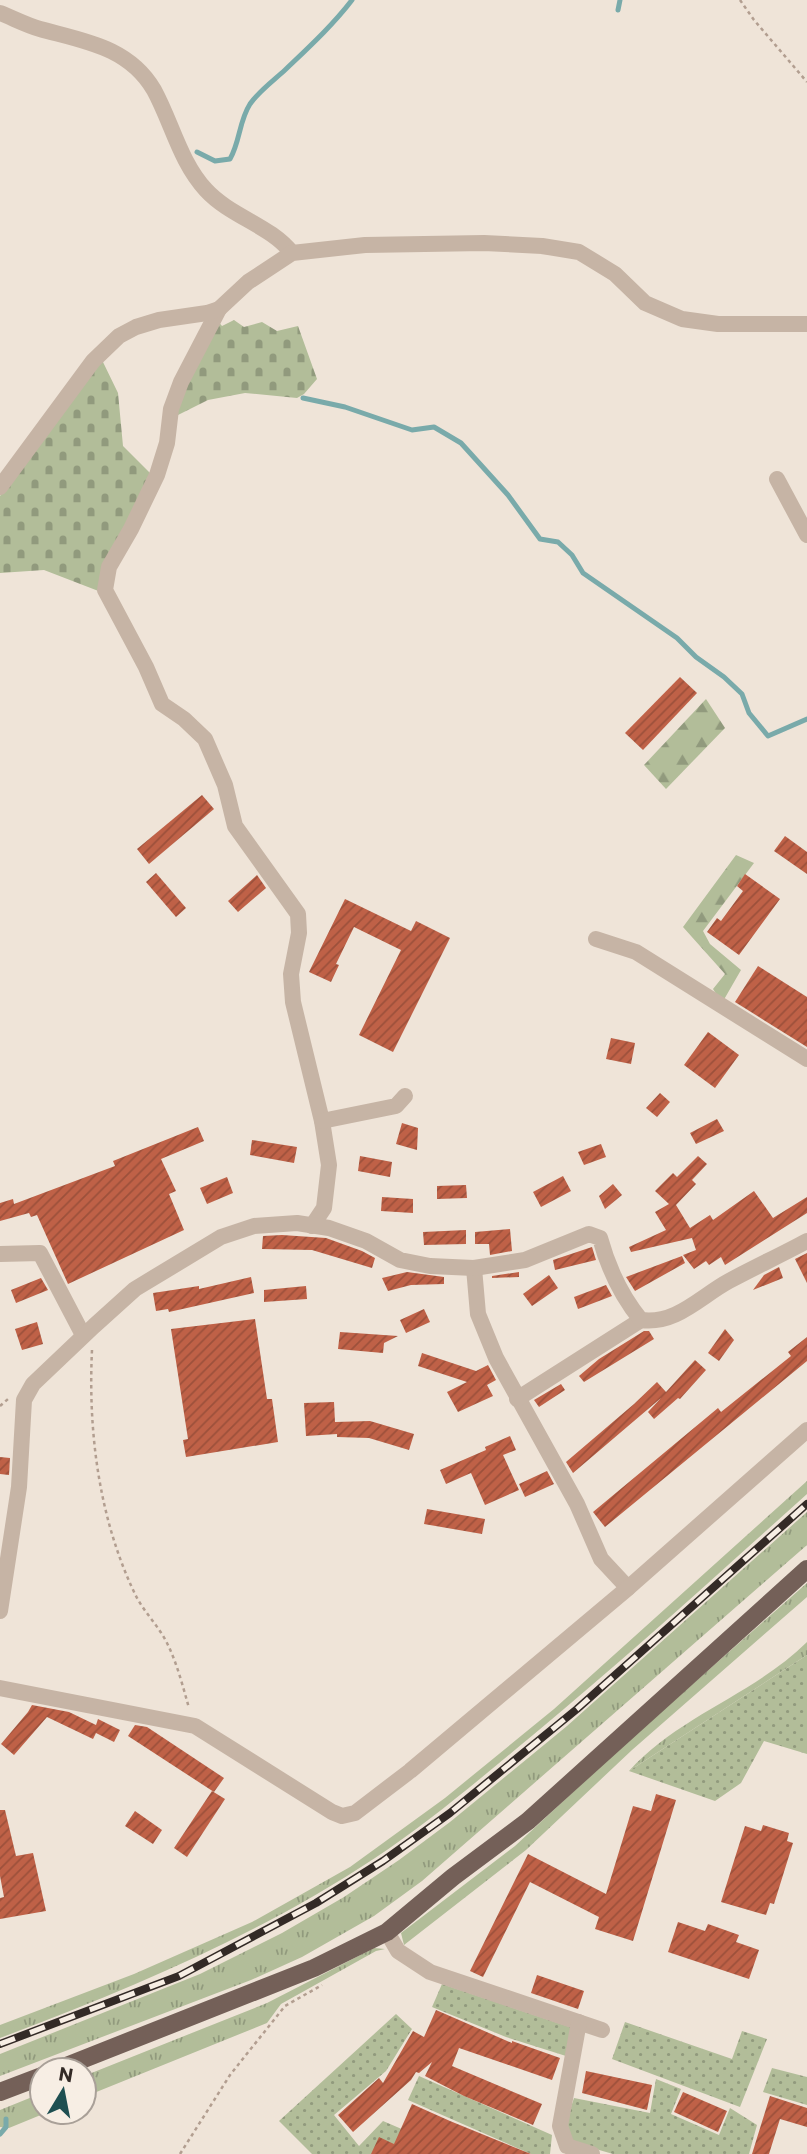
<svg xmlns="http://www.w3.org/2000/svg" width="807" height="2154" font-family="Commissioner,sans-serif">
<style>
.grass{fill:url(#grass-tufts)}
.forest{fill:url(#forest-firs)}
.cemetery{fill:url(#cemetery-stones)}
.garden{fill:url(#garden-dots)}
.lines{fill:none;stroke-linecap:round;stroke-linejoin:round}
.stream{stroke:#79aaaa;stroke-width:5}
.building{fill:url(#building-hatch)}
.path{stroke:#b29e90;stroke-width:2.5;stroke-dasharray:3.5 3.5;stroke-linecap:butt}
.minor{stroke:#c6b4a5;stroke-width:16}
.major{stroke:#746058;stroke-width:18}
.rail-casing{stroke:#332a26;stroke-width:8}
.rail{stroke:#f7eee4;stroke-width:5;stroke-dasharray:16;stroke-linecap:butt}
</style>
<defs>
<pattern id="grass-tufts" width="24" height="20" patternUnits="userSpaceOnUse" patternTransform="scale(1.75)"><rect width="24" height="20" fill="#b2bd99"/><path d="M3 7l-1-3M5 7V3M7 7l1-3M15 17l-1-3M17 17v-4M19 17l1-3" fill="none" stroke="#919a7d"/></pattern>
<pattern id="forest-firs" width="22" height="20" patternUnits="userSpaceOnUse" patternTransform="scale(1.75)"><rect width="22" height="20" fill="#b2bd99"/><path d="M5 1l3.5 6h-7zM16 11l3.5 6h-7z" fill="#919a7d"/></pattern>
<pattern id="cemetery-stones" width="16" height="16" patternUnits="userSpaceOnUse" patternTransform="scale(1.75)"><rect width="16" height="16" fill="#b2bd99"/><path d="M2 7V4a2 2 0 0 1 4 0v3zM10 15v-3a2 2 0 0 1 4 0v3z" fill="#919a7d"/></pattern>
<pattern id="garden-dots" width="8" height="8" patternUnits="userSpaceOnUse" patternTransform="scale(1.75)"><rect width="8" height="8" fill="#b2bd99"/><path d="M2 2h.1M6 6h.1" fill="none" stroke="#919a7d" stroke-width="1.8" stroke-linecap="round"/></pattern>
<pattern id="building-hatch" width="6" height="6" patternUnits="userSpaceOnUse" patternTransform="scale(1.75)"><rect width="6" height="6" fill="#bf6147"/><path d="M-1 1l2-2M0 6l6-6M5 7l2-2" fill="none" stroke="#9c503b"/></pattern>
</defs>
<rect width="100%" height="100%" fill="#efe4d8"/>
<g class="grass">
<path d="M 807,1481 L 807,1494 C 717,1575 627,1657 533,1735 C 482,1777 431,1821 375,1858 C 259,1935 130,1989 0,2038 L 0,2025 L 134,1974 L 252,1922 L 350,1867 L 445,1798 L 554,1709 Z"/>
<polygon points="807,1512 807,1545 422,1881 374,1916 302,1957 251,1980 0,2076 0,2054 200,1974 282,1933 344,1897 399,1860 450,1822 567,1726"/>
<polygon points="807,1583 807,1597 632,1750 526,1850 404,1945 401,1933 515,1846 628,1741"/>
<path d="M 807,1642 L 807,1655 L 629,1771 C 678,1716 755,1694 807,1642 Z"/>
<polygon points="374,1948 385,1949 376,1951 281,2004 267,2023 84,2097 84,2076 267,2003"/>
<polygon points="42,2093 42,2112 48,2112 9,2128 0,2127 0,2110"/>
</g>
<g class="forest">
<polygon points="706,699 725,728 666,789 644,765"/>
<polygon points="736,855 754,863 703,931 710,944 741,970 722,1003 713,989 725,974 683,927"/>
</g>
<g class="cemetery">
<polygon points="216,319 222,326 234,320 244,327 262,322 277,331 298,326 317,379 304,394 297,398 245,393 208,400 176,416 184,387"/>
<polygon points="102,360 118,393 123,446 153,476 101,592 44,570 0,573 0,496"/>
</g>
<g class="garden">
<polygon points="807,1655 807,1754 764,1741 741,1783 715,1801 629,1771"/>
<polygon points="442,1984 573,2028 566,2056 506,2037 432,2007"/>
<polygon points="396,2014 412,2029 386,2071 334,2115 359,2146 383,2121 460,2154 312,2154 279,2121"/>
<polygon points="625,2022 732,2059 742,2031 767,2039 740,2107 612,2059"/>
<polygon points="772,2068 807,2077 807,2105 763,2092"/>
<polygon points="419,2076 552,2135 550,2154 531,2154 408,2100"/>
<polygon points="656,2079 681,2089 671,2114 719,2135 730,2108 757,2125 749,2154 613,2154 575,2143 567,2135 565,2125 574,2098 650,2113"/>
</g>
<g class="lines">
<g class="stream">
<polyline points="618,10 620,0"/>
<path d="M 197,152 L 215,161 L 230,159 C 240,142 239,121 250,104 C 259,91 273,81 285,70 C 308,48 333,25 352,0"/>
<polyline points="303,398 345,407 412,430 434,427 461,443 508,495 540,539 558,542 572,555 583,573 677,638 696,657 724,677 742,694 749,713 768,736 807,719"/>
<polyline points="0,2134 6,2127 6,2119"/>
</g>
</g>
<g class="building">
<polygon points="680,677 697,693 643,750 625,733"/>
<polygon points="202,795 214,809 149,864 137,849"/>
<polygon points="785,836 807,852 807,874 774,851"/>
<polygon points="156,873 186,908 176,917 146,882"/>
<polygon points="745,874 780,899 739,955 707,932 717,918 721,921 743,891 737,886"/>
<polygon points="257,875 266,888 238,912 228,901"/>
<polygon points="345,899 411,931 416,921 450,938 393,1052 359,1035 401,950 354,927 336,964 339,965 331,982 309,972"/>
<polygon points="758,966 807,997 807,1047 735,1002"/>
<polygon points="708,1032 739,1055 715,1088 684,1065"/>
<polygon points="611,1038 635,1043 631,1064 606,1059"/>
<polygon points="660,1093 670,1102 657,1117 646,1108"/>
<polygon points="717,1119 724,1131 696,1144 690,1133"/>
<polygon points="402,1123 418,1128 417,1150 396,1144"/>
<polygon points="198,1127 204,1141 161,1159 176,1191 169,1194 184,1230 68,1284 37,1215 31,1217 29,1213 0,1221 0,1203 13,1199 14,1204 115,1166 113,1161"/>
<polygon points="252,1140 297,1147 294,1163 250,1155"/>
<polygon points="601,1144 606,1157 584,1165 578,1152"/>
<polygon points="360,1156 392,1162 390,1177 358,1171"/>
<polygon points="698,1156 707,1164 692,1180 696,1184 676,1205 690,1228 710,1215 713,1220 754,1191 773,1218 807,1197 807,1213 725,1265 721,1257 709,1265 706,1261 694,1269 683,1255 696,1250 692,1238 631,1252 629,1247 666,1230 655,1212 669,1204 655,1191 673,1173 677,1177"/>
<polygon points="563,1176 571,1191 541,1207 533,1192"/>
<polygon points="227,1177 233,1193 207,1204 200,1188"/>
<polygon points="613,1184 622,1195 605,1209 599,1196"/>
<polygon points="466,1185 467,1198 437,1199 437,1186"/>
<polygon points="382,1197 413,1199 413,1213 381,1211"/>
<polygon points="510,1229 512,1251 490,1255 489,1244 475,1244 475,1232"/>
<polygon points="466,1230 466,1244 424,1245 423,1232"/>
<polygon points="282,1235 326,1238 362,1251 375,1258 372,1268 312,1250 262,1249 263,1236"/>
<polygon points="592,1247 596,1260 555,1270 553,1260"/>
<polygon points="807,1253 807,1283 795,1259"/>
<polygon points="682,1256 685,1263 635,1291 626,1277"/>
<polygon points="779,1267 783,1278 753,1290 764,1275"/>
<polygon points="407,1272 444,1277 444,1284 411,1285 388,1291 382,1278"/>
<polygon points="519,1272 519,1277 492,1278 492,1276"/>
<polygon points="549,1275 558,1288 532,1306 523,1294"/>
<polygon points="251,1277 254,1293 169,1312 168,1309 156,1311 153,1293 199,1286 199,1289"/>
<polygon points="41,1278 48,1290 16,1303 11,1290"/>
<polygon points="606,1285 612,1296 578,1309 574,1297"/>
<polygon points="306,1286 307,1299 264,1302 264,1290"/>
<polygon points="424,1309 430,1322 406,1333 400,1320"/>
<polygon points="255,1319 267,1399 272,1399 278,1442 186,1457 183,1440 188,1439 171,1329"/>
<polygon points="37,1322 43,1344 22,1350 15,1329"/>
<polygon points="725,1329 734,1340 719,1361 708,1353"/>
<polygon points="644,1331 649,1331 654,1339 584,1382 579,1376 599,1359"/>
<polygon points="340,1332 398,1336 384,1343 383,1353 338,1349"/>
<polygon points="807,1337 807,1361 605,1527 593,1512 718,1408 721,1412 791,1356 788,1352"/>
<polygon points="422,1353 476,1371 488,1365 496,1380 487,1385 493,1396 458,1412 447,1392 467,1382 418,1366"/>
<polygon points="695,1360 706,1370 680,1399 678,1398 654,1419 648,1412 661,1398 573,1473 566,1462 634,1404 657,1382 666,1392"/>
<polygon points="561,1384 565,1390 539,1407 534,1400"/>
<polygon points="334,1402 335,1422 370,1421 414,1434 409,1450 369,1438 337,1437 337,1434 306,1436 304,1403"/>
<polygon points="510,1436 516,1450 503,1455 519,1490 485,1505 471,1473 446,1484 440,1470 486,1450 485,1447"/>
<polygon points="0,1457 10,1458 9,1475 0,1474"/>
<polygon points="547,1471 554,1484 525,1497 519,1484"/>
<polygon points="427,1509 485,1519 482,1534 424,1524"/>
<polygon points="32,1705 69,1712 96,1725 98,1719 120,1730 114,1742 96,1733 93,1739 47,1717 14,1755 1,1744 28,1712"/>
<polygon points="135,1725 147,1727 224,1778 214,1792 128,1736"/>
<polygon points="212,1791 225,1799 187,1857 174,1848"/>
<polygon points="656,1794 676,1800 633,1941 595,1929 599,1917 530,1882 483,1977 470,1971 528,1854 606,1894 633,1806 651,1811"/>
<polygon points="0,1810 5,1810 16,1856 33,1853 46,1911 0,1919 0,1898 4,1897 0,1876"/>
<polygon points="135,1811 162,1830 153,1844 125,1826"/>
<polygon points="763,1825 789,1833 787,1841 793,1843 774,1904 770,1903 766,1915 721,1902 745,1826 761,1831"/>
<polygon points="678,1922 705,1931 708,1924 739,1935 736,1942 759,1950 749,1979 668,1952"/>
<polygon points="537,1975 584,1991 578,2009 531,1993"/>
<polygon points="436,2010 512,2043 512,2041 560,2058 552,2080 459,2048 452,2066 542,2104 533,2125 464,2096 425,2076 432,2062 419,2073 416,2072 411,2080 353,2132 338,2115 379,2078 383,2083 413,2031 424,2037"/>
<polygon points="586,2071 652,2085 647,2110 582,2093"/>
<polygon points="683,2092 727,2111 718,2132 674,2112"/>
<polygon points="770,2096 807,2108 807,2127 780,2119 769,2154 752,2154"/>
<polygon points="412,2104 450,2121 531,2154 371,2154 379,2137 394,2144"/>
</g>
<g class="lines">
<g class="path">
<polyline points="740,0 754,20 807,82"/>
<path d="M 92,1350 C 88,1432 99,1519 135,1594 C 143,1611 158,1625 167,1643 C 177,1663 183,1687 189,1708"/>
<polyline points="0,1406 8,1399"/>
<polyline points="180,2154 230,2075 285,2006 322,1985"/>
</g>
<g class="minor">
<path d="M 0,13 C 13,18 26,25 40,29 C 84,41 129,47 154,90 C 172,123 180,162 206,190 C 231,217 270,225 292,253"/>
<polyline points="219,309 181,382 171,409 167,443 157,475 131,529 109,567 105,590 146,667 162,704 184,719 205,739 225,785 235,826 298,914 299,933 291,974 293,1002 322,1121 329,1165 324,1208 312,1226"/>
<polyline points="777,479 807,535"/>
<polyline points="0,487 93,361 119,336 136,327 159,320 207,313 219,309 248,282 292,253 365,245 484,243 542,246 579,252 615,274 645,303 682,319 718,324 807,324"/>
<polyline points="596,939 636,952 807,1059"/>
<polyline points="322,1121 396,1106 405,1096"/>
<polyline points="0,1254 40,1253 83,1335"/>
<polyline points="474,1268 478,1314 496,1358 577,1504 601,1559 628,1588"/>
<polyline points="517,1399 641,1320"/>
<path d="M 0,1611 L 19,1487 L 24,1400 L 33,1384 L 94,1326 L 135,1289 L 221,1237 L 254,1226 L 297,1223 L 329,1228 L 366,1241 L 400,1260 L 430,1266 L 474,1268 L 525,1260 L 589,1234 L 600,1238 C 608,1267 622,1297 641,1320 C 676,1325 701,1296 729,1281 C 755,1267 781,1255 807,1241"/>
<polyline points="0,1688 195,1726 332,1812 342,1816 355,1813 410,1771 628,1588 807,1430"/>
<polyline points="387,1932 398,1951 430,1972 602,2030"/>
<polyline points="579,2022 560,2126 567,2146 592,2154"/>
</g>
<g class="major">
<polyline points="56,2070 314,1968 387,1932 453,1877 528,1821 807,1569"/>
<polyline points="0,2092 42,2076"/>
</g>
<defs>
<polyline id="rail" points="0,2044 179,1976 316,1903 383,1861 450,1813 577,1709 807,1504"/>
</defs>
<use href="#rail" class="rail-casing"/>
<use href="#rail" class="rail"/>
</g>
<g transform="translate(63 2091) rotate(10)"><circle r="33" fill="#f7eee4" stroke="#a9a098" stroke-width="2"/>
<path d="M0-5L12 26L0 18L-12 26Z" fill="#1e4f51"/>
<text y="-10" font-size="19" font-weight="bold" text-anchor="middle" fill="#332a26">N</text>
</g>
</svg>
